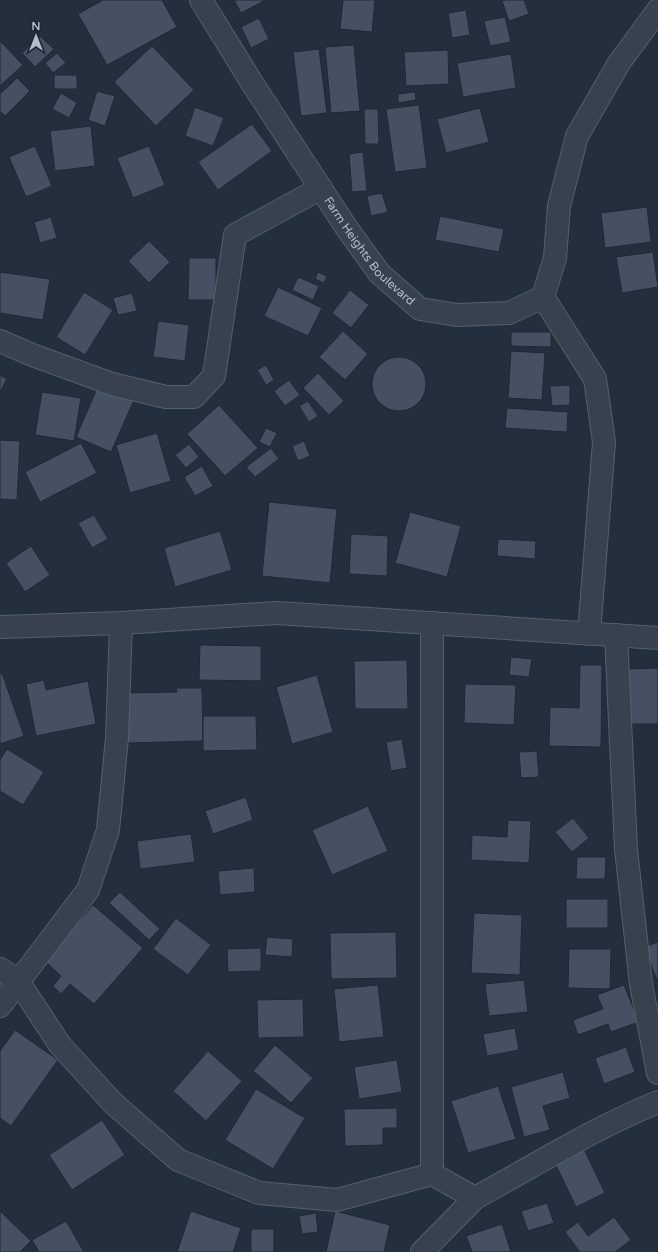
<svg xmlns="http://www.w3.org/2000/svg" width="658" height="1252" font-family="'Varela Round',sans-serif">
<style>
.building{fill:#455162;stroke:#1f2835}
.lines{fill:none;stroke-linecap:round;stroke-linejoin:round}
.minor-casing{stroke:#565f6c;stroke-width:24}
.tertiary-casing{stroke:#565f6c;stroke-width:24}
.minor{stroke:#38414e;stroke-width:22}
.tertiary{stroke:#38414e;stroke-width:22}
.labels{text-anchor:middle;stroke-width:3;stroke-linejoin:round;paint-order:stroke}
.street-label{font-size:12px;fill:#b4bcc9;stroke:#1d2633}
</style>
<rect width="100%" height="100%" fill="#242f3e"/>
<g class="building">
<polygon points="103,0 162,0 177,27 107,65 78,14"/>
<polygon points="234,0 266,0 241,13"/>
<polygon points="343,0 375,0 372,32 340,29"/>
<polygon points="505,0 524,0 529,14 509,21 502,1"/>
<polygon points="466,10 470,35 452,38 448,13"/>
<polygon points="505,17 511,42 490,46 484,21"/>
<polygon points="259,18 269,39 251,48 241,27"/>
<polygon points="40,36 54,49 35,67 22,53"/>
<polygon points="0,41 23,65 0,86"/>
<polygon points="354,45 360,111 331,113 325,47"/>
<polygon points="152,46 194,90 156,126 114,82"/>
<polygon points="319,49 327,113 301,116 293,52"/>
<polygon points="448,50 449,84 406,86 404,52"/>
<polygon points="57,53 66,63 53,73 45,63"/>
<polygon points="511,54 516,88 463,97 457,63"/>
<rect x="54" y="75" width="23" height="14"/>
<polygon points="17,78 30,91 5,116 0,111 0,94"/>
<polygon points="97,91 115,96 105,126 88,120"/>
<polygon points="415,92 416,100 398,103 398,94"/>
<polygon points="61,93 77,103 69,118 52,109"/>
<polygon points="419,105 427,168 395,172 386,109"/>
<polygon points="195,107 224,118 213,146 185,136"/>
<polygon points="480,108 489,142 446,153 437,119"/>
<polygon points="364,109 378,109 379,144 365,144"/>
<polygon points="252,124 272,151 218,190 198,162"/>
<polygon points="91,126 95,166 55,171 50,131"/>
<polygon points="35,146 52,186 26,197 9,157"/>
<polygon points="149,146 165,185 133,198 117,158"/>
<polygon points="363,152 367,191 352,192 349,154"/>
<polygon points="382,193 388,212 371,216 367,196"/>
<polygon points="647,207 651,242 605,248 601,213"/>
<polygon points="440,216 504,229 499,252 435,240"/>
<polygon points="51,217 57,238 40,243 34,222"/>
<polygon points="149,241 170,262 149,283 128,261"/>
<polygon points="653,252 658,287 622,293 616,257"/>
<polygon points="189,258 216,258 216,300 188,300"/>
<polygon points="0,272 50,279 43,320 0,313"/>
<polygon points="318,272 327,276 324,283 315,279"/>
<polygon points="298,277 319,286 313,300 292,290"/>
<polygon points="278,287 322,308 308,336 264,316"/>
<polygon points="350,290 369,305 351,328 332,313"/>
<polygon points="84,292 113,310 85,355 56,337"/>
<polygon points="132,293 137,311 118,315 113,298"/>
<polygon points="158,321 189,325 185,361 153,357"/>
<polygon points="343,331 368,354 345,380 319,357"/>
<polygon points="511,332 551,332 551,347 511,346"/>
<polygon points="511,351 545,353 542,400 508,398"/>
<circle cx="399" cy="384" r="27"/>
<polygon points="266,365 274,380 266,385 257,370"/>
<polygon points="318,373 344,401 329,415 303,388"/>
<polygon points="0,375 7,379 0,392"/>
<polygon points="289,380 300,395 285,406 274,391"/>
<polygon points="99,384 134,400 111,452 76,437"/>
<polygon points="570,385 570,405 552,406 550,386"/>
<polygon points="42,392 81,398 74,441 35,435"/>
<polygon points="308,401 318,416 309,422 299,406"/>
<polygon points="219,405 258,448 225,476 187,434"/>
<polygon points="507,408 568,412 567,432 505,428"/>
<polygon points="266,428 277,433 270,447 259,442"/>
<polygon points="157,433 171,481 130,493 116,445"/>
<polygon points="0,440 20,441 17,500 0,499"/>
<polygon points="304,441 310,456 298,461 292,446"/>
<polygon points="81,443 97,473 40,502 25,472"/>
<polygon points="189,444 199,457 186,468 175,455"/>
<polygon points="271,448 279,459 255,477 246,467"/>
<polygon points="202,466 213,486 195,496 184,477"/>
<polygon points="269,502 337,509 330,583 262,576"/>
<polygon points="410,512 461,526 447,577 395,563"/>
<polygon points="94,515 108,539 92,548 78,523"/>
<polygon points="220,531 232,570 175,587 164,548"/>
<polygon points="351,534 388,536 387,576 349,574"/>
<polygon points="498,539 536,541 535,559 497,556"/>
<polygon points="31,546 50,575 25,592 6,563"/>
<polygon points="200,645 261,646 261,681 199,680"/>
<polygon points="511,657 532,659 529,677 509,675"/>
<polygon points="407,660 408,709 355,709 354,661"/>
<polygon points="580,665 602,665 601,747 549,746 550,707 579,708"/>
<polygon points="658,668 658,724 625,724 623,669"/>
<polygon points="2,673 24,736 0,744 0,674"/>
<polygon points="317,675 333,732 292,744 276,687"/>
<polygon points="44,680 46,690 88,681 96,724 36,736 26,684"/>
<polygon points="465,684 516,685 514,725 464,723"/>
<polygon points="176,688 202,688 203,741 128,743 127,693 177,692"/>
<polygon points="203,716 256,716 257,750 203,751"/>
<polygon points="402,739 407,768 391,771 386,742"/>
<polygon points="7,749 44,772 23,805 0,791 0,760"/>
<polygon points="537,751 539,777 521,778 519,752"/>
<polygon points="246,797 253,820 213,834 205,811"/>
<polygon points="368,806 388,851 332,875 312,830"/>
<polygon points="573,818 589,838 572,852 555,832"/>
<polygon points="508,820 531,821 529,863 471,860 472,835 507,837"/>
<polygon points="191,834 195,862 140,869 137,841"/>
<polygon points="577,857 606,857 605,879 576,879"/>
<polygon points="254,868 255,892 220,895 218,871"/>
<polygon points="120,892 160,929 149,940 109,903"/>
<rect x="566" y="899" width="42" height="29"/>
<polygon points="93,905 143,948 94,1004 70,984 61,994 53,986 61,976 45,961"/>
<polygon points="474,913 522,915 520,975 471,973"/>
<polygon points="176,918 211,945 188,975 153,949"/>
<polygon points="396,932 397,978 331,979 330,933"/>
<polygon points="267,937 293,939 292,957 265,955"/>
<polygon points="658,942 658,980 657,980 644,947"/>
<polygon points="261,948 261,971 228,972 227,949"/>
<polygon points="569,949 611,949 610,989 568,988"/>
<polygon points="524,980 528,1012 489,1016 485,984"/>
<polygon points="378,985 384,1037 339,1042 334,989"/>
<polygon points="624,985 639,1022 611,1032 608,1024 578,1035 573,1020 603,1009 597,995"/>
<polygon points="303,999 304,1037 258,1038 257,1000"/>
<polygon points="515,1028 519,1050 487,1056 483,1034"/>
<polygon points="15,1030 58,1060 11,1126 0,1118 0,1051"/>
<polygon points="275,1045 313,1078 291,1103 253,1071"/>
<polygon points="626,1047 635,1072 604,1084 595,1058"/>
<polygon points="208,1051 242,1081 206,1121 173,1091"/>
<polygon points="397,1060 402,1092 359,1099 354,1067"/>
<polygon points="563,1072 570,1098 543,1106 550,1130 524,1137 511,1087"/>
<polygon points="498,1086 516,1139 468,1153 451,1101"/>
<polygon points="256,1089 305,1118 273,1169 225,1140"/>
<polygon points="397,1108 397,1128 383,1128 383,1145 345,1146 344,1109"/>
<polygon points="102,1120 125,1155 72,1190 49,1155"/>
<polygon points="583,1147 605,1193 576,1207 554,1161"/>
<polygon points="547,1203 554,1223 528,1231 521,1211"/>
<polygon points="0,1211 31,1241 20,1252 0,1252"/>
<polygon points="191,1211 241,1228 233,1252 177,1252"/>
<polygon points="335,1211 390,1225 384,1252 326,1252"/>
<polygon points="316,1213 318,1232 302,1234 299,1216"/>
<polygon points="614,1217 631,1240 615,1252 580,1252 565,1232 578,1222 588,1236"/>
<polygon points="66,1221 84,1252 39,1252 32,1240"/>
<polygon points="502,1224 511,1252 472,1252 466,1236"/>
<rect x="251" y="1229" width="23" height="23"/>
</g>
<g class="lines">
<defs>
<g id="minor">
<polyline points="543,297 595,379 604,442 589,634"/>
<polyline points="0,341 35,356 112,384 166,397 194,397 214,376 235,235 321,188"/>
<polyline points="432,623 432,1174"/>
<polyline points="0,627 121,623 277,613 658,638"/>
<polyline points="616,635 626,849 641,984 658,1073"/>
<path d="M 0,969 L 18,981 L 60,1045 L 113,1103 L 178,1160 L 259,1193 L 337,1200 L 432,1174 L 475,1198 C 536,1165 594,1128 658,1102"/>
<polyline points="0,1006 88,890 108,830 117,738 121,623"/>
<polyline points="422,1252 475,1198"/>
</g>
<g id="tertiary">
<path id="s1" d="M 201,0 L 252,83 L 346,227 L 379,273 L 420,309 L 457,315 L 509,313 L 543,297 L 555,258 L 559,206 L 577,136 L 619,63 L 658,10"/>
</g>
</defs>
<use href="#minor" class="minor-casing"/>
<use href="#tertiary" class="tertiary-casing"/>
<use href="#minor" class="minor"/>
<use href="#tertiary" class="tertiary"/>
</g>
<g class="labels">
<g class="street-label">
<text dy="4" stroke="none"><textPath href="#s1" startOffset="303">Farm Heights Boulevard</textPath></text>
</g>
</g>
<g transform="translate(36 36)" stroke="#1d2633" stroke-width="3" paint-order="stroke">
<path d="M0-3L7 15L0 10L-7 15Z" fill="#b4bcc9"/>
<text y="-6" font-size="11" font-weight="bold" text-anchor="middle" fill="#b4bcc9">N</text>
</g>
</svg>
